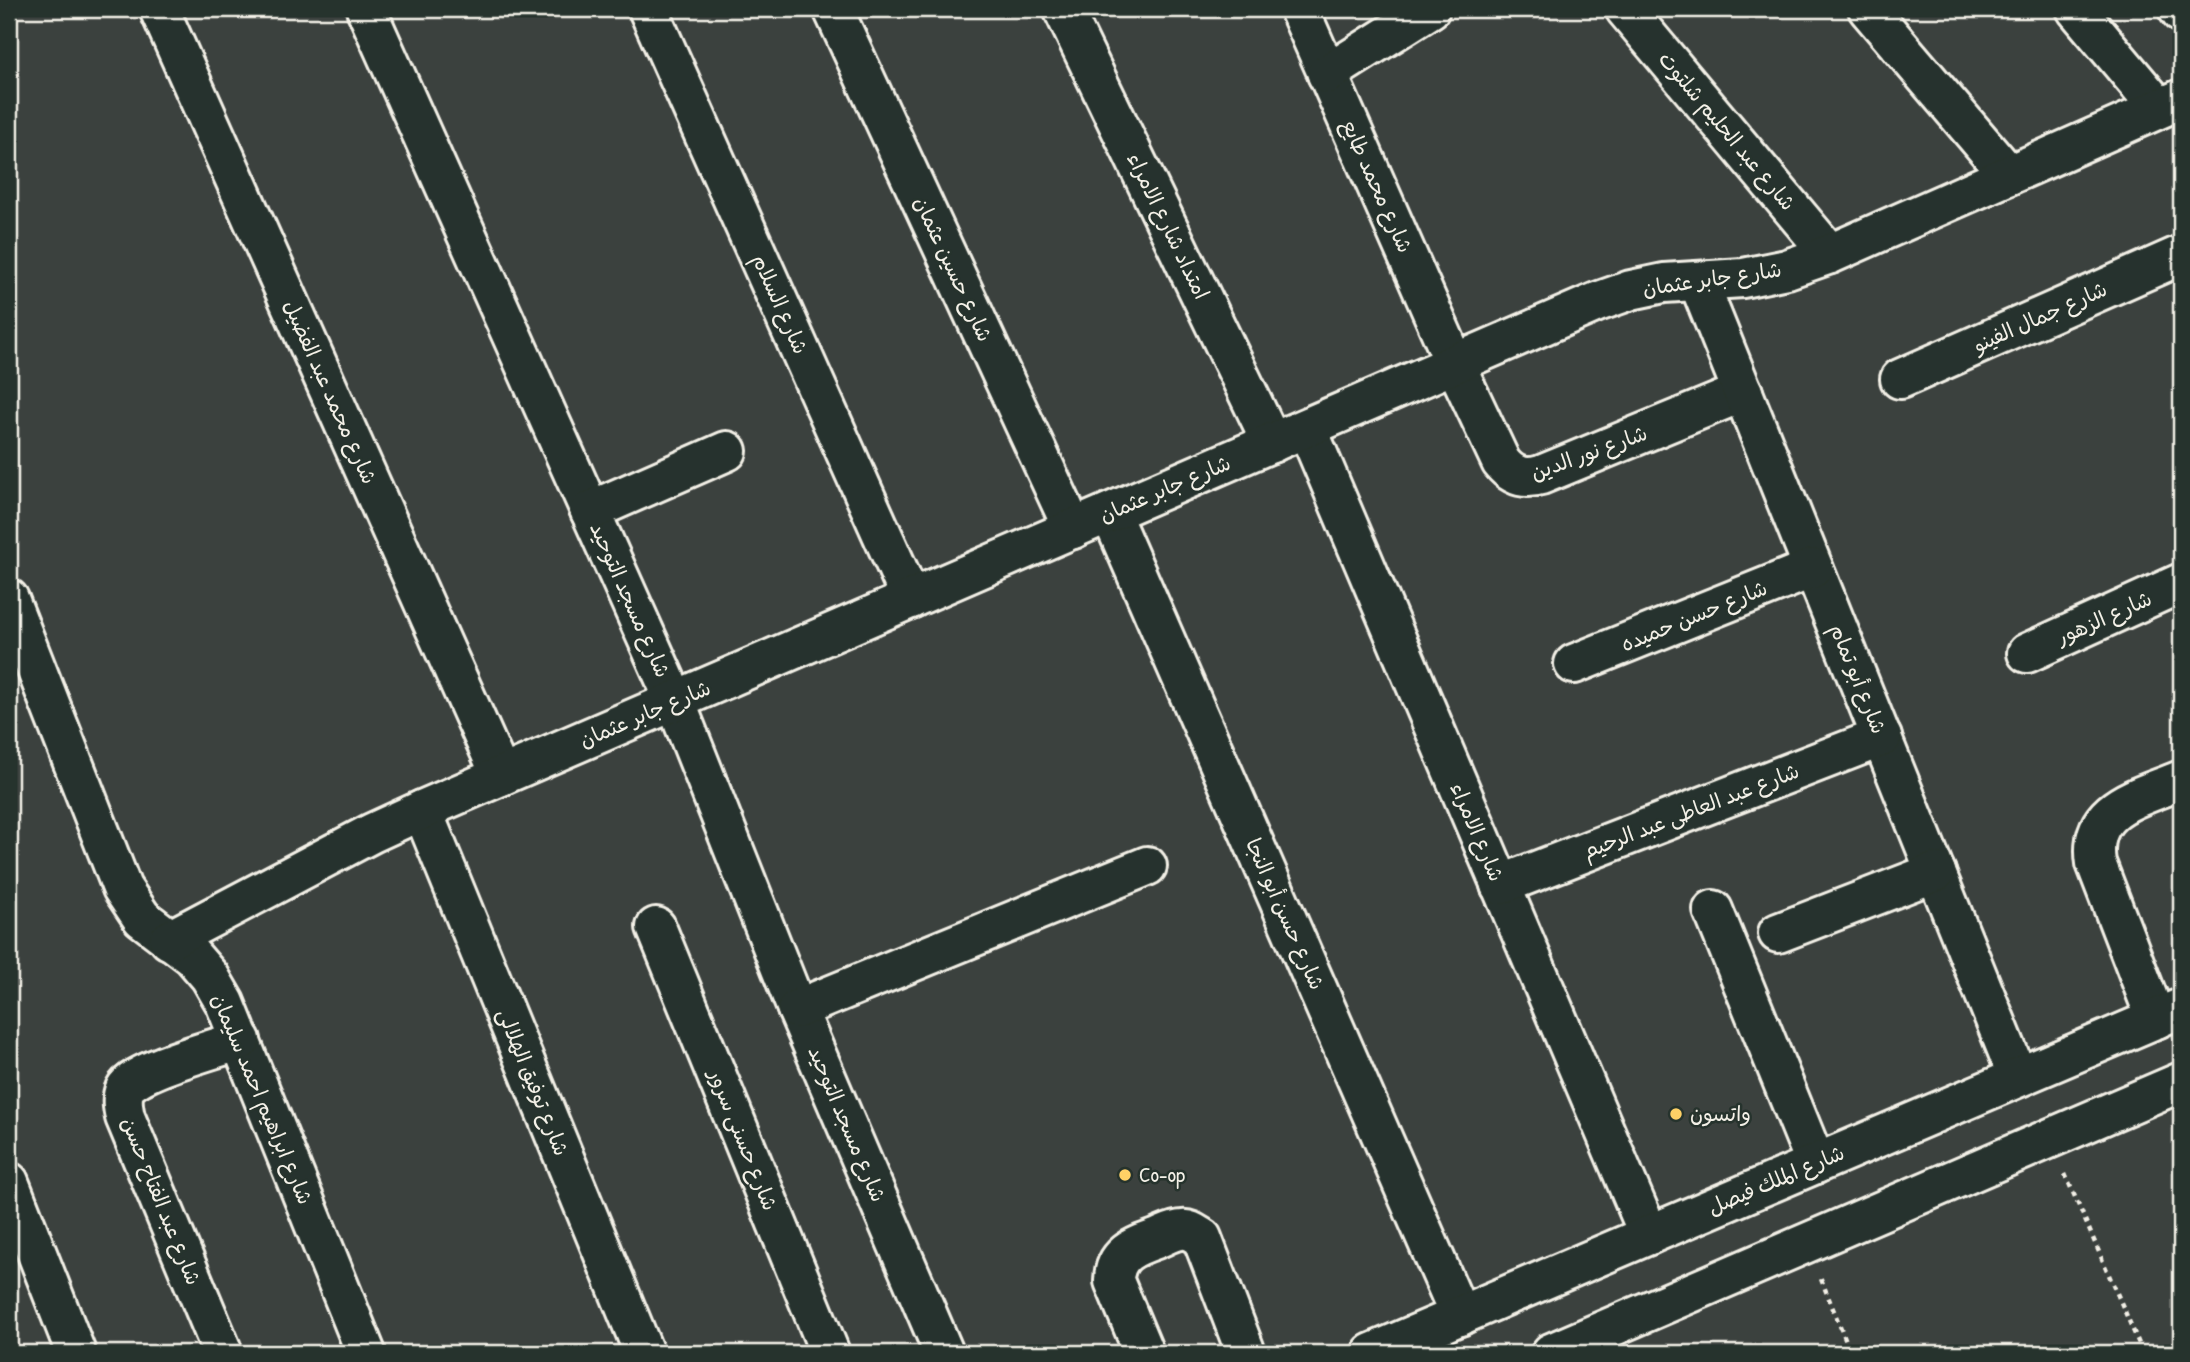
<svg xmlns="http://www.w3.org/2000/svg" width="2190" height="1362" font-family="'Patrick Hand','Playpen Sans Arabic',sans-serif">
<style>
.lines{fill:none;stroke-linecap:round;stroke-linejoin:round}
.minor-casing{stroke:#f4f1e8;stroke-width:44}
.major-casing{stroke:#f4f1e8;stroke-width:44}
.path{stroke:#f4f1e8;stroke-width:4.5;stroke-dasharray:5 5;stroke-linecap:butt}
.minor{stroke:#26332d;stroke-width:38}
.major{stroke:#26332d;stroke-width:38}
.poi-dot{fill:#ffd166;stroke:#26332d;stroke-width:2.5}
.labels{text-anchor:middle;stroke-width:5;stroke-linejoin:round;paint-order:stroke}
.street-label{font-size:21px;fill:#f4f1e8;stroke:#26332d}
.poi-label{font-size:21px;fill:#f4f1e8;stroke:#26332d;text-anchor:start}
</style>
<rect width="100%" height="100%" fill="#3b413e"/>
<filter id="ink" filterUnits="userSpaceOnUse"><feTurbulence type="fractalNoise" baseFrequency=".0143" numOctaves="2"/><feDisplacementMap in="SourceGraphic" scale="14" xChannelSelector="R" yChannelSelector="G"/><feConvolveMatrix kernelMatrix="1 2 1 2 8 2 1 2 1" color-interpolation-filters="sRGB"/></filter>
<g filter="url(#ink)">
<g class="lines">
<defs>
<g id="minor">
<polyline points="159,9 501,776"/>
<polyline points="366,9 675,701 797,1009 944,1353"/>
<polyline points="648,9 911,599"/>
<polyline points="833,9 1073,529"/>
<polyline points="1063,9 1272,443"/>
<path d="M 1299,9 L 1455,364 L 1501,462 C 1512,476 1524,480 1541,475 L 1743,392"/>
<polyline points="1625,9 1830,254"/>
<polyline points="1868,9 2009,175"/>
<polyline points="2076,9 2159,108"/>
<polyline points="2178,9 2181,13"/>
<polyline points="1327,74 1430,9"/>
<polyline points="1698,281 2018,1077"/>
<polyline points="1900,379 2181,255"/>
<polyline points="1307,428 1649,1235"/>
<polyline points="590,511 727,451"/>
<polyline points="1110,513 1460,1316"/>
<polyline points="9,599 122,888 142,918 192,956 210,977 225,1003 366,1353"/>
<polyline points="2027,653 2181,583"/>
<polyline points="1574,664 1813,568"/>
<polyline points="422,810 644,1353"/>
<polyline points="1500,885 1882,737"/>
<polyline points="1713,910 1816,1164"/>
<polyline points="656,927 830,1353"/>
<polyline points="1778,933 1936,872"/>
<polyline points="169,940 372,833 422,810 1597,302 1631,290 1664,283 1743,278 1787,269 1830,254 2181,99"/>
<polyline points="797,1009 1147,866"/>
<path d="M 2156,1019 L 2096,863 C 2087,806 2139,798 2181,780"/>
<polyline points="9,1182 76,1353"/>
<path d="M 223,1353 L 125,1117 C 123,1108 121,1098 125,1089 C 134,1070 219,1048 241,1040"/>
<path d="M 1144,1353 L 1114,1281 C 1114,1254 1133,1247 1156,1239 C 1164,1236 1173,1230 1182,1230 C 1190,1229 1195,1234 1202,1238 L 1246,1353"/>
</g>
<g id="major">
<polyline points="1372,1353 2181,1008"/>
<polyline points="1551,1353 2181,1082"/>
</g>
</defs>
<use href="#minor" class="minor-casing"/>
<use href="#major" class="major-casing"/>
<g class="path">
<polyline points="2065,1174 2143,1353"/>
<polyline points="1821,1279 1851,1353"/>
</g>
<use href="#minor" class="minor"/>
<use href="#major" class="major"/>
</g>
</g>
<g class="poi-dot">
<circle cx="1676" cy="1114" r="7"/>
<circle cx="1125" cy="1175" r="7"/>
</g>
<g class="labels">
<g class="street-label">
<text transform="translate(1727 131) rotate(50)" y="7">شارع عبد الحليم شلتوت</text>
<text transform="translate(1377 186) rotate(66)" y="7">شارع محمد طايع</text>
<text transform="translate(1168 226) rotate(64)" y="7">امتداد شارع الامراء</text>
<text transform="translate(953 269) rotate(65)" y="7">شارع حسين عثمان</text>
<text transform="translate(1712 279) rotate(-8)" y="7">شارع جابر عثمان</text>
<text transform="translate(780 304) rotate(66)" y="7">شارع السلام</text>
<text transform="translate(2040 317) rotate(-24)" y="7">شارع جمال الفينو</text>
<text transform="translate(330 392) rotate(66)" y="7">شارع محمد عبد الفضيل</text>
<text transform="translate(1589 453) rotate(-20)" y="7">شارع نور الدين</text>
<text transform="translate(1165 489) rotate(-23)" y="7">شارع جابر عثمان</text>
<text transform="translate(630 600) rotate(66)" y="7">شارع مسجد التوحيد</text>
<text transform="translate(1694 616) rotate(-22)" y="7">شارع حسن حميده</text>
<text transform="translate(2104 618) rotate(-24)" y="7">شارع الزهور</text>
<text transform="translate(1858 679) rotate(68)" y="7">شارع أبو تمام</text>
<text transform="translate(645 714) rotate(-23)" y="7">شارع جابر عثمان</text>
<text transform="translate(1691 811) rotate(-21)" y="7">شارع عبد العاطى عبد الرحيم</text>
<text transform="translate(1477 832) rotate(67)" y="7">شارع الامراء</text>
<text transform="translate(1285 914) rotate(66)" y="7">شارع حسن أبو النجا</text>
<text transform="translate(533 1082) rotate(68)" y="7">شارع توفيق الهلالى</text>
<text transform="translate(262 1099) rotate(67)" y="7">شارع ابراهيم احمد سليمان</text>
<text transform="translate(847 1124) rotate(67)" y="7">شارع مسجد التوحيد</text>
<text transform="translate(743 1140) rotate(68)" y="7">شارع حسنى سرور</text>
<text transform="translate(1776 1180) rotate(-23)" y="7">شارع الملك فيصل</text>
<text transform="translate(161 1201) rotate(68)" y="7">شارع عبد الفتاح حسن</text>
</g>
<g class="poi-label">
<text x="1690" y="1121">واتسون</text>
<text x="1139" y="1182">Co-op</text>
</g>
</g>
<rect width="2190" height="1362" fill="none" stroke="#26332d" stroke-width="35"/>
<rect x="18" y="18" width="2155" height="1327" fill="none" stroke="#f4f1e8" stroke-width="2.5" filter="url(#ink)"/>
</svg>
